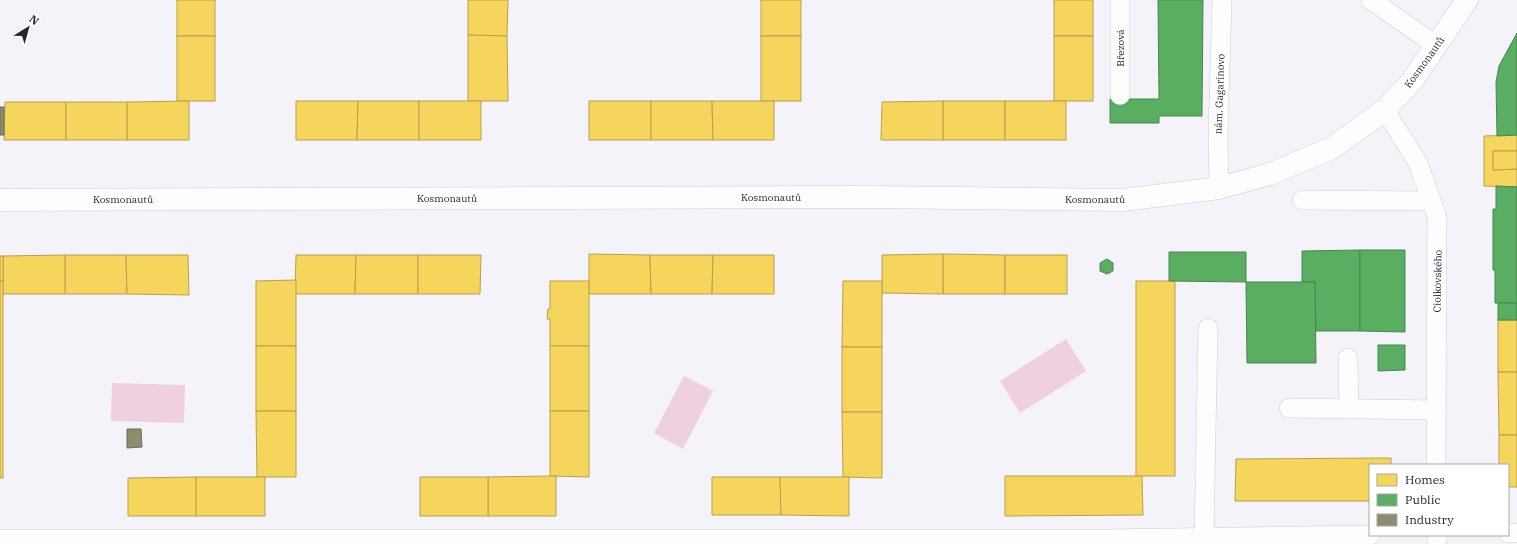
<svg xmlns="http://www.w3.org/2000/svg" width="1517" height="544" font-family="'IBM Plex Serif',serif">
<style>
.green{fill:#efd0e0}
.homes{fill:#f6d55c;stroke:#b8a04e}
.public{fill:#5aae61;stroke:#4a8552}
.industry{fill:#8c8c6e;stroke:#6d6d5b}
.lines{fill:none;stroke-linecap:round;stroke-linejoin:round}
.street-casing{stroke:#cdcdd3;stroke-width:20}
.secondary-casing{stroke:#cdcdd3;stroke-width:23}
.street{stroke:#fdfdfe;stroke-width:19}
.secondary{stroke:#fdfdfe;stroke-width:22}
.labels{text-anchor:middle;stroke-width:4;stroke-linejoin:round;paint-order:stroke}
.street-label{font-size:10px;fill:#26262e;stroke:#fff}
</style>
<rect width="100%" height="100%" fill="#f3f3f9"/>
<g class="green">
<polygon points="1066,339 1086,371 1020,413 1000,381"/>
<polygon points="684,376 713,391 683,449 654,433"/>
<polygon points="112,383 185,385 184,423 111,421"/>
</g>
<g class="homes">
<rect x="177" y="0" width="38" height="36"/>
<polygon points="468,0 508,0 507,36 468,35"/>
<rect x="761" y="0" width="40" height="36"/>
<rect x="1054" y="0" width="39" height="36"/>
<polygon points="468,35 507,36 508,101 468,101"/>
<rect x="177" y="36" width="38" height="65"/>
<rect x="761" y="36" width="40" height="65"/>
<rect x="1054" y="36" width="39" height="65"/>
<polygon points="189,101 189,140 127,140 127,102"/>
<polygon points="296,101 358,101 357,140 296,140"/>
<polygon points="358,101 419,101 419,140 357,140"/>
<rect x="419" y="101" width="62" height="39"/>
<rect x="589" y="101" width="62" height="39"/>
<polygon points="651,101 712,101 713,140 651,140"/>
<polygon points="712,101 774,101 774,140 713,140"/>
<rect x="943" y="101" width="62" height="39"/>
<polygon points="943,101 943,140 881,140 882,102"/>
<rect x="1005" y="101" width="61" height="39"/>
<polygon points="5,102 66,102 66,140 4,140"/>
<rect x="66" y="102" width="61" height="38"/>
<polygon points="1517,135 1517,151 1493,151 1493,170 1517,169 1517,187 1484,186 1484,136"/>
<polygon points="1493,151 1517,151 1517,169 1493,170"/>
<polygon points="589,254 650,255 651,294 589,294"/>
<polygon points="943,254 1005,255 1005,294 943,294"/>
<polygon points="943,254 943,294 882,293 882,255"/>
<polygon points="65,255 126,255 127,294 65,294"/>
<polygon points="65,255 65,294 3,294 3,256"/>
<polygon points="126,255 188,255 189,295 127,294"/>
<polygon points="296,255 356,255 355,294 295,294"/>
<polygon points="356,255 418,255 418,294 355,294"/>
<polygon points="418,255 481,255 480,294 418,294"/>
<polygon points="650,255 713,255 712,294 651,294"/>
<polygon points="713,255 774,255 774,294 712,294"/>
<rect x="1005" y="255" width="62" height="39"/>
<rect x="0" y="256" width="3" height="25"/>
<polygon points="296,280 296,346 256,346 256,281"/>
<rect x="0" y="281" width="3" height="197"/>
<polygon points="550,281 589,281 589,346 550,346 550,319 547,319 548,309 550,309"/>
<polygon points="843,281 882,281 882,347 842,347"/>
<rect x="1136" y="281" width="39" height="195"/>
<rect x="1498" y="320" width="19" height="52"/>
<rect x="256" y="346" width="40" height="65"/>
<rect x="550" y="346" width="39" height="65"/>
<rect x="842" y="347" width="40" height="65"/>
<polygon points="1498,372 1517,372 1517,435 1499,435"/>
<polygon points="256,411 296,411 296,477 257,477"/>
<polygon points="550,411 589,411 589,477 550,476"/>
<polygon points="842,412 882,412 882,478 843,477"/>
<polygon points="1499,435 1517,435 1517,487 1508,487 1508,465 1499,465"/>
<polygon points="1391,458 1391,465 1370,465 1370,501 1235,501 1236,459"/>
<polygon points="550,476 556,476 556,516 488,516 488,477"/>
<polygon points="1005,476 1142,476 1143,515 1005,516"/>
<rect x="196" y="477" width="69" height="39"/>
<polygon points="196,477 196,516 128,516 128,478"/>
<rect x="420" y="477" width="68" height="39"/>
<polygon points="712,477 780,477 781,515 712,515"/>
<polygon points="780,477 849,477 849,516 781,515"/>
</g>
<g class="public">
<polygon points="1158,0 1203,0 1202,116 1159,116 1159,123 1110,123 1110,99 1159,99"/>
<polygon points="1517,33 1517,135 1497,136 1496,82 1499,66"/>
<polygon points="1496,186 1517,187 1517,303 1495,303 1495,270 1493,270 1493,209 1496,209"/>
<polygon points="1360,250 1360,331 1316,331 1315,282 1302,282 1302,251"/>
<polygon points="1360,250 1405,250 1405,332 1360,331"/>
<polygon points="1169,252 1246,252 1246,282 1169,281"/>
<polygon points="1107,259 1113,263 1113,271 1107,274 1100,271 1100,263"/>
<polygon points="1246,282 1315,282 1316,363 1247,363"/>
<rect x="1498" y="303" width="19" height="17"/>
<polygon points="1378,345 1405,345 1405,370 1378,371"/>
</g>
<g class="industry">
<rect x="0" y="107" width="4" height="28"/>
<polygon points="127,429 141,429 142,447 127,448"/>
</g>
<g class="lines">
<defs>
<g id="street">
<polyline points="1371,0 1437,46"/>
<polyline points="1120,95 1120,0"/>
<polyline points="1385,110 1418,163 1437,217 1436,465"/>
<polyline points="1219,188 1218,136 1222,0"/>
<polyline points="1302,200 1432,201"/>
<polyline points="1348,358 1349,409"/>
<polyline points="1289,408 1436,410"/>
<polyline points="1508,533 1517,533"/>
<polyline points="1437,535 1437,544"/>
<polyline points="1204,537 1208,328"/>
<polyline points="0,539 1106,539 1370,535"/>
</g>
<polyline id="secondary" points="0,200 870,197 1123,200 1219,188 1270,174 1332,148 1385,110 1412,81 1467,0"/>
</defs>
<use href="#street" class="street-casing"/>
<use href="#secondary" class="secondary-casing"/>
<use href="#street" class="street"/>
<use href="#secondary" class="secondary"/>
</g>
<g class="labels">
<g class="street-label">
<text transform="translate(1120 48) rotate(-90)" y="4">Březová</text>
<text transform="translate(1424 62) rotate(-54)" y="4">Kosmonautů</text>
<text transform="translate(1219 94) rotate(-88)" y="4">nám. Gagarinovo</text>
<text x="771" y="201">Kosmonautů</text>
<text x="447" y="202">Kosmonautů</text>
<text x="123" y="203">Kosmonautů</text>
<text x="1095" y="203">Kosmonautů</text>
<text transform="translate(1437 281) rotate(-89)" y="4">Ciolkovského</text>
</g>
</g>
<rect x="1369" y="464" width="140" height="72" fill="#ffffff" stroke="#a8a8ab"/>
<rect x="1377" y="474" width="20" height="12" fill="#f6d55c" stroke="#a8a8ab"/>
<text x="1405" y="484" font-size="12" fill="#26262e">Homes</text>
<rect x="1377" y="494" width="20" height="12" fill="#5aae61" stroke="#a8a8ab"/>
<text x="1405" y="504" font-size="12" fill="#26262e">Public</text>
<rect x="1377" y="514" width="20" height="12" fill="#8c8c6e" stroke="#a8a8ab"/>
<text x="1405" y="524" font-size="12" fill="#26262e">Industry</text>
<g transform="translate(28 28) rotate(37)" stroke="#ffffff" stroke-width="3" paint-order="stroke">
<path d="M0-3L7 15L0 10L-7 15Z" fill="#26262e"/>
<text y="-6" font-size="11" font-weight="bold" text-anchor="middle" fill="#26262e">N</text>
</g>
</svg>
